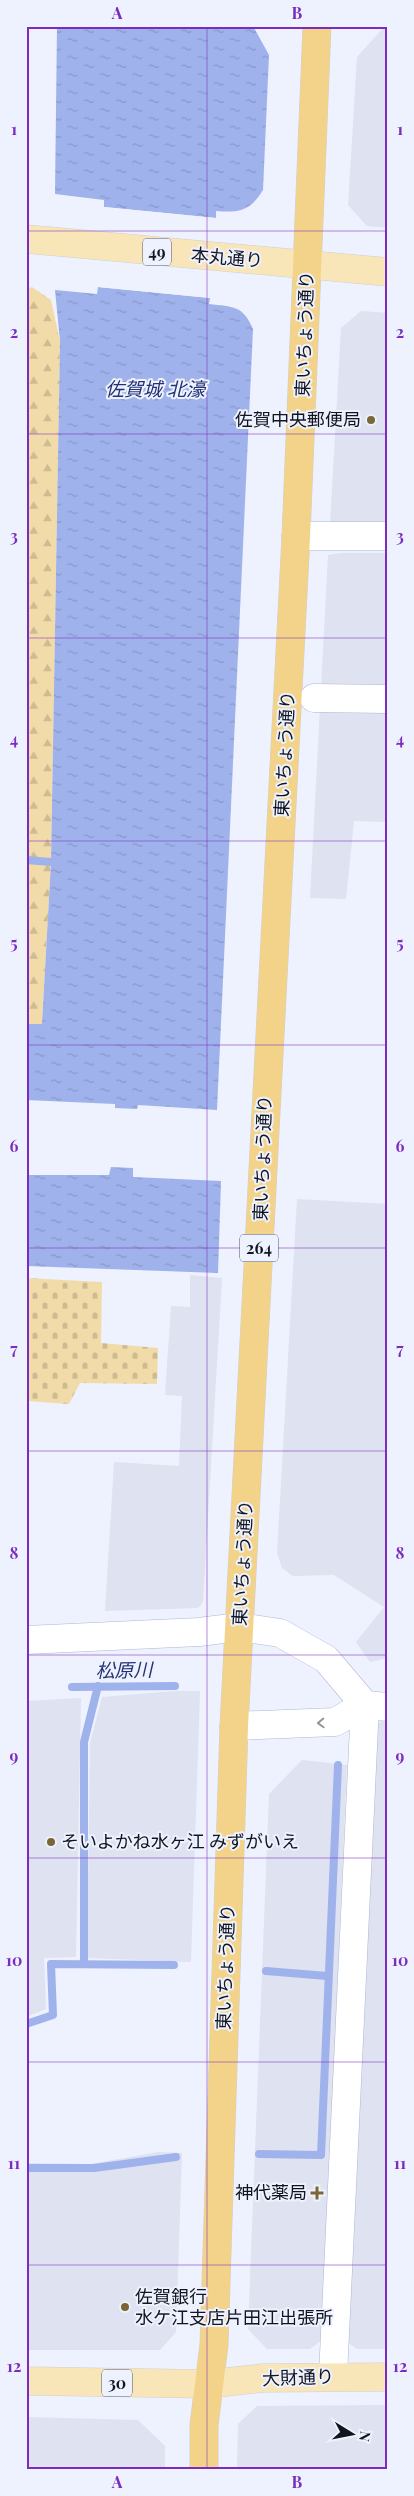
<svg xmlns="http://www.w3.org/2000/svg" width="414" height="2496" font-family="'Playfair Display','Noto Sans JP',serif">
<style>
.built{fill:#dee2f1}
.forest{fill:url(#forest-firs)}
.cemetery{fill:url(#cemetery-stones)}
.water{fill:url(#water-ripples)}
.pier{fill:#edf2fe}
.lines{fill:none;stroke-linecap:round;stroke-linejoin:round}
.stream{stroke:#9fb2eb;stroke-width:8}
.minor-casing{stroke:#adb7d4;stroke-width:29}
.major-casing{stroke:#d0d0d2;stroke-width:29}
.highway-casing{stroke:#d0d0d2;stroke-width:29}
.minor{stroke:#fff;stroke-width:28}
.major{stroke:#f8e5b8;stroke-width:28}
.highway{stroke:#f3d389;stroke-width:28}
.oneway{stroke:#94969b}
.grid{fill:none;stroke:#7b2cbf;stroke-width:1;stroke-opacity:0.55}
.poi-dot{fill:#7b6635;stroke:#edf2fe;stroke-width:2}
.labels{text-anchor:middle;stroke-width:4;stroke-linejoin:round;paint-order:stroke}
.shield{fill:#edf2fe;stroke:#545763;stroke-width:1}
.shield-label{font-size:16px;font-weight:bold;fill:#121520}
.street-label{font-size:18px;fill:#121520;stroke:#edf2fe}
.poi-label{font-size:18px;fill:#121520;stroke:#edf2fe;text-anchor:end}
.water-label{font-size:19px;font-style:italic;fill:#243275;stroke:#edf2fe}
.neatline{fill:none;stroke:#7b2cbf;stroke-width:2}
.grid-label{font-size:16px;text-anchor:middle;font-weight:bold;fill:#7b2cbf}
</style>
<defs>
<pattern id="forest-firs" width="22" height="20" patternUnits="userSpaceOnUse" patternTransform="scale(1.25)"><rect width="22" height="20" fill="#f1dba9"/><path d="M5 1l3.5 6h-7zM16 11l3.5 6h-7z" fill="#cebb91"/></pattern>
<pattern id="cemetery-stones" width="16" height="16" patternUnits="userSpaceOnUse" patternTransform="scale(1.25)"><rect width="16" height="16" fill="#f1dba9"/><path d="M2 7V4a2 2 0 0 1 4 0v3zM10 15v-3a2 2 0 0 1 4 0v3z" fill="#cebb91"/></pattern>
<pattern id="water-ripples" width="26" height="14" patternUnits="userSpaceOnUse" patternTransform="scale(1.25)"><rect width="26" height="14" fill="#9fb2eb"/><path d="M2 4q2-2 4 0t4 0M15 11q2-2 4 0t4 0" fill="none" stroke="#8898c9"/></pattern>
</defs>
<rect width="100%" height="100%" fill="#edf2fe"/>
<g class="built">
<polygon points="385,26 388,26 388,228 367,226 348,205 357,57"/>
<polygon points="361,311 388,313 388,525 330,525 341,328"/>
<polygon points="341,553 388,553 388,822 354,821 346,899 310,898 328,555"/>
<polygon points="297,1199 388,1204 388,1658 370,1662 356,1642 384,1607 334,1575 293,1576 282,1568 277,1553"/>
<polygon points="190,1275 222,1278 203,1602 198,1608 105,1611 114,1462 179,1466 182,1396 165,1395 171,1306 190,1307"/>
<polygon points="175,1691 200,1691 191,1962 87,1958 90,1743 102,1697"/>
<polygon points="81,1698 76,1957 44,1958 46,2009 26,2017 26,1701"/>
<polygon points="381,1721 388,1722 388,2349 357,2349 347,2342 374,1729"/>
<polygon points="302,1760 347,1765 322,2340 310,2349 267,2349 248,2329 269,1794"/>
<polygon points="158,2152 182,2153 176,2332 160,2350 26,2350 26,2163 91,2164"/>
<polygon points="388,2405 388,2470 237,2470 238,2424 257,2406"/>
<polygon points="26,2417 138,2420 165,2446 165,2470 26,2470"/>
</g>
<polygon class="forest" points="32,287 51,300 60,341 51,862 42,1024 26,1024 26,290"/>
<polygon class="cemetery" points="26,1278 102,1282 101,1343 158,1348 157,1384 80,1383 69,1404 26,1401"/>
<g class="water">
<path d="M 57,26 L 253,26 L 269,55 L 263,190 C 250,211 240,213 216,211 L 216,218 L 104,207 L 104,200 L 55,194 Z"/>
<path d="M 98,287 L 210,298 L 209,304 C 233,307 243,305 253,329 L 217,1110 L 138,1105 L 137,1109 L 115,1108 L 115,1104 L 26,1100 L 26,1024 L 42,1024 L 51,862 L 60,341 L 55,290 L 97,294 Z"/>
<polygon points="111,1167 133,1168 133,1177 221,1181 218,1273 26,1266 26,1175 109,1175"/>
</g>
<g class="pier">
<polygon points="104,207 216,218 216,220 104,210"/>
<polygon points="98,284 210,296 210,298 98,287"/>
</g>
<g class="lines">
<g class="stream">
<polyline points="26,860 51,862"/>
<polyline points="72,1687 175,1686"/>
<polyline points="84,1963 84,1742 98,1686"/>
<polyline points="266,1971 327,1976"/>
<polyline points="26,2024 53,2015 51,1964 174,1965"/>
<polyline points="259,2154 321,2155 338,1765"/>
<polyline points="26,2168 94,2168 176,2157"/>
</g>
<defs>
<g id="minor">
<polyline points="296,536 388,536"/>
<polyline points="314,698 388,699"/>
<polyline points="26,1640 199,1632 239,1627 280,1633 326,1659 365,1705 388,1707"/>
<polyline points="234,1726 335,1722 365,1705"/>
<polyline points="333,2376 365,1705"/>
</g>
<g id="major">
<polyline points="26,239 388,272"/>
<polyline points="26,2381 208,2384 263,2378 388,2377"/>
</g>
<polyline id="highway" points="204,2470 204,2425 214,2345 234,1726 296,536 317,26"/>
</defs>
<use href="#minor" class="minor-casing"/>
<use href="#major" class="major-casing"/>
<use href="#highway" class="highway-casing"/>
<use href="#minor" class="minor"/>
<use href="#major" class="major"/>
<use href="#highway" class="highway"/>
</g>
<defs><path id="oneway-chevron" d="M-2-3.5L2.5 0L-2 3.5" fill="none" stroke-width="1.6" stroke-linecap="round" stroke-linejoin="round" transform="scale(1.25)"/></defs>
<use class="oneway" href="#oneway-chevron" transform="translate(321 1723) rotate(178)"/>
<path class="grid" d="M 207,26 L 207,2470M 26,231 L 388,231M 26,434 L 388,434M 26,638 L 388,638M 26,841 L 388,841M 26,1045 L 388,1045M 26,1248 L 388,1248M 26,1451 L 388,1451M 26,1655 L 388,1655M 26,1858 L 388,1858M 26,2062 L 388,2062M 26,2265 L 388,2265"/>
<g class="poi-dot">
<circle cx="371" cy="420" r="5"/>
<circle cx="51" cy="1842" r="5"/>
<path d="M314.5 2185.5h5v5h5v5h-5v5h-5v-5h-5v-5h5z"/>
<circle cx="125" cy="2307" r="5"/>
</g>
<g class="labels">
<g class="shield">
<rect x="143" y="238.5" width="28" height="27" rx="4"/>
<rect x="240" y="1234.5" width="38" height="27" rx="4"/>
<rect x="102" y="2369.5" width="30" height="27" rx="4"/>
</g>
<g class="shield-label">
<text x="157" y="258">49</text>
<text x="259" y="1254">264</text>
<text x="117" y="2389">30</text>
</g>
<g class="street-label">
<text transform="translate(227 258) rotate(5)" y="6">本丸通り</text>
<text transform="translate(305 334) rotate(-88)" y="6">東いちょう通り</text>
<text transform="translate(285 754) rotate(-87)" y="6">東いちょう通り</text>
<text transform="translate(263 1158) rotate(-88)" y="6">東いちょう通り</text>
<text transform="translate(243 1563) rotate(-87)" y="6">東いちょう通り</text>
<text transform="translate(226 1967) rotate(-88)" y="6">東いちょう通り</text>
<text transform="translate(298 2378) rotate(-2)" y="6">大財通り</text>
</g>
<g class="poi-label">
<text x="361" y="426">佐賀中央郵便局</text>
<text x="61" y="1848" text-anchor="start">そいよかね水ヶ江 みずがいえ</text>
<text x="307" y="2199">神代薬局</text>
<text x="135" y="2303" text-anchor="start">佐賀銀行<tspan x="135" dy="21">水ケ江支店片田江出張所</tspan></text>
</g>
<g class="water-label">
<text x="155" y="396">佐賀城 北濠</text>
<text transform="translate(124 1670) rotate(-1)" y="7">松原川</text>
</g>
</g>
<rect width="414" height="2496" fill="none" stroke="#edf2fe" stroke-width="55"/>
<g transform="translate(352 2434) rotate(100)" stroke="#edf2fe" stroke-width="4" paint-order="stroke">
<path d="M0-4L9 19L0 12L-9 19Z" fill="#121520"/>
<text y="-8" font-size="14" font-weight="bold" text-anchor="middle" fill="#121520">N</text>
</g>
<rect x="28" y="28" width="358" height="2440" class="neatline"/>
<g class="grid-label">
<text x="117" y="19">A</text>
<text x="297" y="19">B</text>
<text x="14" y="135">1</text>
<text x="400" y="135">1</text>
<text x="14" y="338">2</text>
<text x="400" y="338">2</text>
<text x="14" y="542">3</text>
<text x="400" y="542">3</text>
<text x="14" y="745">4</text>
<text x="400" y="745">4</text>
<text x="14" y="949">5</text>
<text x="400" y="949">5</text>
<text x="14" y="1152">6</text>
<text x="400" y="1152">6</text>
<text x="14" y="1355">7</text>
<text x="400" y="1355">7</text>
<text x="14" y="1559">8</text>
<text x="400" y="1559">8</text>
<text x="14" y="1762">9</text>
<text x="400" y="1762">9</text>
<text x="14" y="1966">10</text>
<text x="400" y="1966">10</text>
<text x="14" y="2169">11</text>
<text x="400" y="2169">11</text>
<text x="14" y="2372">12</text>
<text x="400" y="2372">12</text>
<text x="117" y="2488">A</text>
<text x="297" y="2488">B</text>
</g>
</svg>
